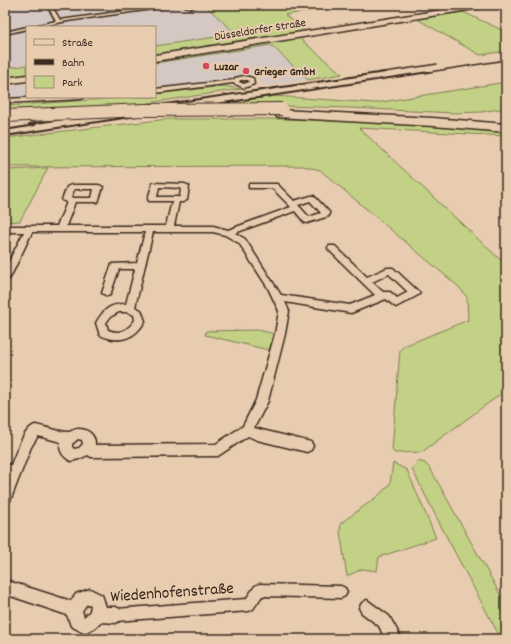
<svg xmlns="http://www.w3.org/2000/svg" width="511" height="644" font-family="Dekko,sans-serif">
<style>
.built{fill:#d5c7c1}
.green{fill:#c2d185;stroke:#7e7e52}
.lines{fill:none;stroke-linecap:round;stroke-linejoin:round}
.pedestrian-casing{stroke:#3b2a1e;stroke-width:3}
.minor-casing{stroke:#3b2a1e;stroke-width:3}
.primary-casing{stroke:#3b2a1e;stroke-width:3}
.motorway-casing{stroke:#3b2a1e;stroke-width:3}
.pedestrian{fill:#e7ccaf;fill-rule:evenodd}
.minor{fill:#e7ccaf;fill-rule:evenodd}
.primary{fill:#e7ccaf;fill-rule:evenodd}
.motorway{fill:#e7ccaf;fill-rule:evenodd}
.rail-far1{stroke:#3b2a1e;stroke-width:1.5}
.rail{stroke:#3b2a1e;stroke-width:2}
.motorway-bridge-casing{stroke:#3b2a1e;stroke-width:14;stroke-linecap:butt}
.motorway-bridge{stroke:#e7ccaf;stroke-width:12}
.poi-dot{fill:#d1495b;stroke:#e7ccaf;stroke-width:1.5}
.labels{text-anchor:middle;stroke-width:4;stroke-linejoin:round;paint-order:stroke}
.far-street-label{font-size:12px;fill:#3b2a1e;stroke:#e7ccaf}
.far-poi-label{font-size:12px;font-weight:bold;fill:#3b2a1e;stroke:#e7ccaf;text-anchor:start}
.near-street-label{font-size:17px;fill:#3b2a1e;stroke:#e7ccaf}
</style>
<rect width="100%" height="100%" fill="#e7ccaf"/>
<filter id="ink" filterUnits="userSpaceOnUse"><feTurbulence type="fractalNoise" baseFrequency=".025" numOctaves="2"/><feDisplacementMap in="SourceGraphic" scale="8" xChannelSelector="R" yChannelSelector="G"/><feConvolveMatrix kernelMatrix="1 2 1 2 8 2 1 2 1" color-interpolation-filters="sRGB"/></filter>
<g filter="url(#ink)">
<g class="built">
<polygon points="5,5 205,5 237,34 155,46 155,27 27,27 27,65 7,66 5,66"/>
<polygon points="271,45 308,80 264,86 253,74 200,83 155,87 155,63"/>
<polygon points="27,84 27,97 36,97 5,99 5,87"/>
</g>
<g class="green">
<polygon points="205,5 300,5 309,11 285,15 306,32 155,56 155,46 236,34"/>
<polygon points="463,12 506,32 506,51 480,55 417,19"/>
<polygon points="298,37 342,74 308,80 271,45 155,63 155,61"/>
<polygon points="27,65 27,76 5,79 5,66 15,67"/>
<polygon points="506,82 506,108 481,112 454,113 350,108 219,104 274,96 375,103"/>
<polygon points="224,86 241,89 142,104 5,113 5,103 7,103 6,106 132,97 155,97 155,94"/>
<polygon points="168,119 292,119 411,124 506,131 506,136 359,128 506,265 506,390 422,452 395,453 392,450 400,350 404,346 468,320 467,297 459,287 320,170 303,166 5,167 5,138"/>
<polygon points="48,168 20,221 5,222 5,174 8,170"/>
<polygon points="258,330 275,334 269,350 205,335 206,331"/>
<polygon points="418,461 425,463 431,470 506,605 506,639 501,639 444,532 412,469"/>
<polygon points="393,463 407,470 436,538 379,557 377,571 362,569 347,576 340,531 341,523 378,496 390,484"/>
</g>
<g class="lines">
<defs>
<polygon id="pedestrian" points="259,584 341,586 345,588 347,592 345,596 341,598 262,596 253,609 249,611 116,621 112,619 110,615 112,611 116,609 246,599 255,586"/>
<g id="minor">
<polygon points="47,5 51,5 60,20 169,5 181,5 67,21 39,27 30,27 56,21"/>
<polygon points="183,5 200,5 190,8"/>
<polygon points="27,27 27,29 5,34 5,32 27,27 29,27"/>
<path d="M 244,76 L 253,78 L 254,84 L 244,88 L 233,83 L 155,93 L 155,89 L 234,80 L 235,78 ZM 240,80 L 248,80 L 249,82 L 244,84 L 239,82 Z"/>
<polygon points="46,97 84,97 81,99 5,103 5,99"/>
<path d="M 153,183 L 185,184 L 189,186 L 187,200 L 183,202 L 179,202 L 174,226 L 213,226 L 228,230 L 291,207 L 272,188 L 249,188 L 249,184 L 277,184 L 294,201 L 311,196 L 314,196 L 329,212 L 329,216 L 307,223 L 304,222 L 295,211 L 235,233 L 245,239 L 281,295 L 350,305 L 375,295 L 329,250 L 328,248 L 329,246 L 335,246 L 367,277 L 387,268 L 393,268 L 420,293 L 418,295 L 396,307 L 393,305 L 386,299 L 351,313 L 285,302 L 289,311 L 285,334 L 268,401 L 254,428 L 311,442 L 313,446 L 311,450 L 307,452 L 257,440 L 248,436 L 218,456 L 91,457 L 88,455 L 79,459 L 71,461 C 63,457 58,450 61,442 L 38,436 L 31,447 L 10,501 L 5,502 L 5,480 L 7,476 L 5,475 L 5,463 L 11,465 C 16,454 23,429 35,425 C 43,426 62,433 69,432 C 71,432 74,429 77,429 C 87,428 96,435 95,445 L 216,444 L 243,426 L 256,400 L 275,334 L 279,311 L 268,288 L 239,243 L 225,235 L 213,232 L 153,232 L 135,307 L 141,310 L 145,321 C 135,339 119,344 100,335 L 96,323 C 104,309 110,304 126,304 L 135,269 L 119,269 L 110,295 L 107,296 L 102,293 L 112,264 L 137,263 L 145,232 L 32,232 L 10,278 L 5,281 L 5,269 L 24,232 L 5,232 L 5,226 L 57,226 L 67,202 L 62,200 L 67,187 L 71,185 L 99,185 L 103,187 L 98,202 L 75,202 L 66,226 L 166,226 L 172,201 L 149,201 L 148,199 ZM 159,187 L 181,188 L 180,197 L 157,197 ZM 74,189 L 94,189 L 92,198 L 71,198 ZM 310,201 L 321,213 L 309,217 L 298,205 ZM 389,274 L 408,292 L 397,298 L 390,292 L 383,292 L 372,282 ZM 119,312 L 128,312 L 134,315 L 135,320 C 128,330 120,335 108,330 L 106,323 L 110,317 ZM 78,439 L 82,440 L 83,444 L 79,448 L 74,449 L 72,447 L 72,444 Z"/>
<path d="M 5,580 L 71,601 L 76,594 L 90,589 L 102,595 L 106,607 L 116,607 L 121,610 L 124,615 L 121,620 L 116,623 L 101,622 L 94,628 L 84,633 L 71,626 L 67,615 L 5,594 ZM 89,604 L 91,605 L 90,611 L 84,617 L 82,611 L 86,605 Z"/>
<polygon points="367,600 389,616 402,639 385,639 379,626 362,613 359,608 362,603"/>
</g>
<g id="primary">
<polygon points="474,5 491,5 487,7 155,61 155,55"/>
<polygon points="27,75 27,81 5,84 5,78"/>
</g>
<polygon id="motorway" points="281,110 433,118 506,124 506,132 433,126 277,117 275,114 277,111"/>
</defs>
<use href="#pedestrian" class="pedestrian-casing"/>
<use href="#minor" class="minor-casing"/>
<use href="#primary" class="primary-casing"/>
<use href="#motorway" class="motorway-casing"/>
<use href="#pedestrian" class="pedestrian"/>
<use href="#minor" class="minor"/>
<use href="#primary" class="primary"/>
<use href="#motorway" class="motorway"/>
<g class="rail-far1">
<polyline points="378,73 437,64"/>
<polyline points="423,73 506,60"/>
</g>
<g class="rail">
<polyline points="29,124 385,72"/>
<polyline points="5,130 35,125"/>
<polyline points="5,136 429,72"/>
</g>
<defs>
<polyline id="motorway-bridge" points="5,116 144,110 282,109"/>
</defs>
<use href="#motorway-bridge" class="motorway-bridge-casing"/>
<use href="#motorway-bridge" class="motorway-bridge"/>
</g>
</g>
<g class="poi-dot">
<circle cx="206" cy="66" r="4"/>
<circle cx="246" cy="71" r="4"/>
</g>
<g class="labels">
<g class="far-street-label">
<text transform="translate(260 29) rotate(-9)" y="4">Düsseldorfer Straße</text>
</g>
<g class="far-poi-label">
<text x="214" y="70">Luzar</text>
<text x="254" y="75">Grieger GmbH</text>
</g>
<g class="near-street-label">
<text transform="translate(172 591) rotate(-4)" y="6">Wiedenhofenstraße</text>
</g>
</g>
<rect width="511" height="644" fill="none" stroke="#e7ccaf" stroke-width="20"/>
<rect x="10" y="10" width="491" height="624" fill="none" stroke="#3b2a1e" stroke-width="1.5" filter="url(#ink)"/>
<rect x="26" y="26" width="130" height="72" fill="#e7ccaf" stroke="#a28b75"/>
<rect x="34" y="39" width="20" height="6" fill="#e7ccaf" stroke="#a28b75"/>
<text x="62" y="46" font-size="12" fill="#3b2a1e">Straße</text>
<rect x="34" y="59" width="20" height="6" fill="#3b2a1e" stroke="#a28b75"/>
<text x="62" y="66" font-size="12" fill="#3b2a1e">Bahn</text>
<rect x="34" y="76" width="20" height="12" fill="#c2d185" stroke="#a28b75"/>
<text x="62" y="86" font-size="12" fill="#3b2a1e">Park</text>
</svg>
